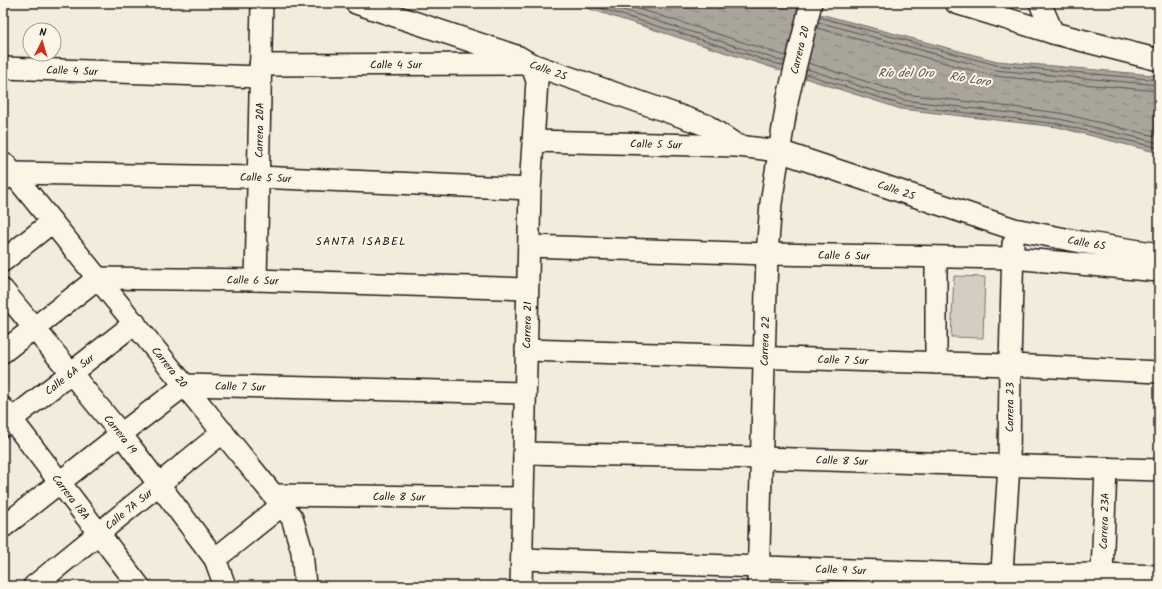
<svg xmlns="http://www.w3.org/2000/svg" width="1162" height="589" font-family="Kalam,sans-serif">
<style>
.park{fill:#d3cec1;stroke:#78756e}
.water{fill:url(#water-ripples);stroke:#716e68}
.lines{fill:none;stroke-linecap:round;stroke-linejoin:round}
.shore{stroke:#55534f;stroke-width:1}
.minor-casing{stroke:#1c1c1c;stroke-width:24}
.minor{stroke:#fcf5e5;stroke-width:21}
.labels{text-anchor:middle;stroke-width:4;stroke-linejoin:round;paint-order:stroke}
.street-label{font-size:11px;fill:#1c1c1c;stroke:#fcf5e5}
.water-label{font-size:12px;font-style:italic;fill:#55534f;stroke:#fcf5e5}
.neighbourhood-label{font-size:12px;letter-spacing:1px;fill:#1c1c1c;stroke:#fcf5e5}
</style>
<defs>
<pattern id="water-ripples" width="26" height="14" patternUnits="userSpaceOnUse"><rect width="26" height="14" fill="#aaa59b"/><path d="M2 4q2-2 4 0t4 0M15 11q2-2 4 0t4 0" fill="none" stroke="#8a867e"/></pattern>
</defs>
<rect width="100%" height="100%" fill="#f3ecdd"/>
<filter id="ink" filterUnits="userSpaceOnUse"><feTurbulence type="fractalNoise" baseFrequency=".025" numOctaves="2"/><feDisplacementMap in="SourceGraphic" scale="8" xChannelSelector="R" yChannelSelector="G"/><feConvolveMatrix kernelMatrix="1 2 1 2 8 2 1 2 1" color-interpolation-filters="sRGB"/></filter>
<g filter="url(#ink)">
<polygon class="park" points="954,276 985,277 983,338 951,337"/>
<polygon class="water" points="571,3 779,3 997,61 1153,75 1159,76 1159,153 1057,127 901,109"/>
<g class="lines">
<g class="shore">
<polyline points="584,3 784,66"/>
<polyline points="601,3 785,62"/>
<polyline points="621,3 786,56"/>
<polyline points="819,17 996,65 1159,80"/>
<polyline points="818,22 995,70 1159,85"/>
<polyline points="817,28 993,76 1159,91"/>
<polyline points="808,63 905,94 1060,113 1159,137"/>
<polyline points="807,69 903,100 1059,119 1159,143"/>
<polyline points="806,74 902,105 1058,124 1159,148"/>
</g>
<defs>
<g id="minor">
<path id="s1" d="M 356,3 L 519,57 L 531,64 L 706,125 L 738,146"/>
<polyline points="956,3 1053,33 1159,60"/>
<polyline points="1040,3 1053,33"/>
<path id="s2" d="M 260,65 L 525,64"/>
<path id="s3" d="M 3,68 L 260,77"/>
<path id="s4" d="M 533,141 L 738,146 L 779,151 L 1014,229 L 1081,242 L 1159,254"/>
<path id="s5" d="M 6,165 L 292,518 L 302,551 L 305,586"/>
<path id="s6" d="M 3,180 L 12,173 L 257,177 L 530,189"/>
<path id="s7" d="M 529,246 L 767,254 L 1012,258 L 1159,271"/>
<polyline points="936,257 936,363"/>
<polyline points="3,261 52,222"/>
<path id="s8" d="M 256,280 L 262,3"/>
<path id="s9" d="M 3,290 L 121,434 L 215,559 L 225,586"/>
<path id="s10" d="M 526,350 L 1010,365 L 1159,372"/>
<path id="s11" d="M 3,352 L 98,278 L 256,280 L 527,289"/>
<path id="s12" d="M 3,408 L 139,586"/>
<path id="s13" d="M 3,426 L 135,323"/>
<path id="s14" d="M 524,453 L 762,458 L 1159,470"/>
<path id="s15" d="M 274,495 L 523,498"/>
<path id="s16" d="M 3,527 L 121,434 L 185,385 L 525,393"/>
<polyline points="215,559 282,505"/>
<path id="s17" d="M 522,559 L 1001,575 L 1102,574 L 1159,576"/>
<path id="s18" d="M 1102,574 L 1106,468"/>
<path id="s19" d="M 34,586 L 223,432"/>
<path id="s20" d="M 521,586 L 530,189 L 537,81 L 531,64"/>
<path id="s21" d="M 758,586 L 767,254 L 771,203 L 788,97 L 811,3"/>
<path id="s22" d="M 1001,586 L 1009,466 L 1010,365 L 1013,244"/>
</g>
</defs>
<use href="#minor" class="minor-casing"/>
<use href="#minor" class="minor"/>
</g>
</g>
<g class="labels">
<g class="street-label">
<text dy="4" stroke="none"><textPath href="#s21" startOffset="539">Carrera 20</textPath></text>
<text dy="4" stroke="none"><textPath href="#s2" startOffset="136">Calle 4 Sur</textPath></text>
<text dy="4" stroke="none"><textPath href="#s3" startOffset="69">Calle 4 Sur</textPath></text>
<text dy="4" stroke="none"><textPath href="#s1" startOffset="204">Calle 2S</textPath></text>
<text dy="4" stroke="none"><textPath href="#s8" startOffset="150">Carrera 20A</textPath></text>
<text dy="4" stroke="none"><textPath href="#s4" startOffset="123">Calle 5 Sur</textPath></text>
<text dy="4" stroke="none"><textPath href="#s6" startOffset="265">Calle 5 Sur</textPath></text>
<text dy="4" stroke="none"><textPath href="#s4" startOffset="370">Calle 2S</textPath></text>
<text dy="4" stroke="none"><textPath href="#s4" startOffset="568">Calle 6S</textPath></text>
<text dy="4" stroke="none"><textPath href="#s7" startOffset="315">Calle 6 Sur</textPath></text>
<text dy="4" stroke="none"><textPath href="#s11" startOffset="275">Calle 6 Sur</textPath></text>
<text dy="4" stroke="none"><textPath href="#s20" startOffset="261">Carrera 21</textPath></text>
<text dy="4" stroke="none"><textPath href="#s21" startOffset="245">Carrera 22</textPath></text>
<text dy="4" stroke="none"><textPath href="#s10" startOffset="317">Calle 7 Sur</textPath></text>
<text dy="4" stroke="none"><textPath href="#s5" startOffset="260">Carrera 20</textPath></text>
<text dy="4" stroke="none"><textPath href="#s13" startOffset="84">Calle 6A Sur</textPath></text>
<text dy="4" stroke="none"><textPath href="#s16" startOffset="286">Calle 7 Sur</textPath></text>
<text dy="4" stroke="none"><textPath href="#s22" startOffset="179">Carrera 23</textPath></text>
<text dy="4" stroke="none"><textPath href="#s9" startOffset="186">Carrera 19</textPath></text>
<text dy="4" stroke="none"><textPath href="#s14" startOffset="318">Calle 8 Sur</textPath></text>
<text dy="4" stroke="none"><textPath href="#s12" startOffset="112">Carrera 18A</textPath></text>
<text dy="4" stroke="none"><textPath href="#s15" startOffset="125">Calle 8 Sur</textPath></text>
<text dy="4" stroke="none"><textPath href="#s19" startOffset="122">Calle 7A Sur</textPath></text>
<text dy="4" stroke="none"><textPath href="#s18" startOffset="53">Carrera 23A</textPath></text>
<text dy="4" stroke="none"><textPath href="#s17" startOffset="319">Calle 9 Sur</textPath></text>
</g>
<g class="water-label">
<text x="906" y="77">Río del Oro</text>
<text transform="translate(970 79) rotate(9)" y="4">Río Loro</text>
</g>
<g class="neighbourhood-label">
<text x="361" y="245">SANTA ISABEL</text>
</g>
</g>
<rect width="1162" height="589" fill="none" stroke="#fcf5e5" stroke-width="16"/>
<rect x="8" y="8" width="1146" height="573" fill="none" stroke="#1c1c1c" stroke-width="1.5" filter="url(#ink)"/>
<g transform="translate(42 42) rotate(5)"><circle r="19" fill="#fcf5e5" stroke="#a29e95"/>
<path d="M0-3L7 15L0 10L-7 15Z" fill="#c8321e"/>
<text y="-6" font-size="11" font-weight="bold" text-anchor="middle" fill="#1c1c1c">N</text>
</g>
</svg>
